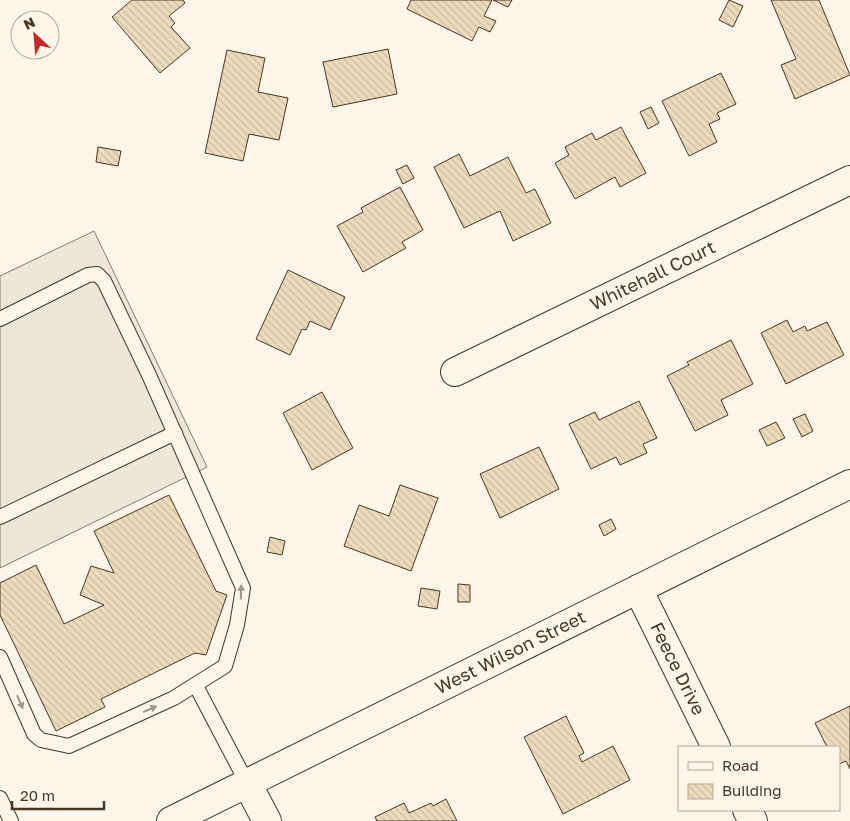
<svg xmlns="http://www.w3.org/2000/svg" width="850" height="821" viewBox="0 0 850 821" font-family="'Golos Text',sans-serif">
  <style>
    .parking { fill: #ede7d9; stroke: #887966 }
    .building { fill: url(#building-back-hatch); stroke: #4a3520 }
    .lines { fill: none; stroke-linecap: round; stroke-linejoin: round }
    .lane-casing { stroke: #4a3520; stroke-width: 16 }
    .street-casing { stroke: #4a3520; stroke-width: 30 }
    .secondary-casing { stroke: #4a3520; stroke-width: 30 }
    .lane { stroke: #fbf6e9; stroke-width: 14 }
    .street { stroke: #fbf6e9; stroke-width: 28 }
    .secondary { stroke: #fbf6e9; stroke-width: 28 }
    .oneway { fill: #a29684 }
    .labels { text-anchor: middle; stroke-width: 4; stroke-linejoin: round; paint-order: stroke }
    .street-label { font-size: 18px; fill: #4a3520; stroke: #fbf6e9 }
  </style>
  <defs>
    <pattern id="building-back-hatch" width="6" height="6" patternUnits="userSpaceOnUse" patternTransform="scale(1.25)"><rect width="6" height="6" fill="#ecdcbc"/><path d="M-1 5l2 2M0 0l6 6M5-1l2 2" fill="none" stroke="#ccbda1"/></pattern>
  </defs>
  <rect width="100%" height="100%" fill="#fbf6e9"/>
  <polygon class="parking" points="94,231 207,467 0,568 0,276"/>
  <g class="building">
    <polygon points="132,0 183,0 185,3 169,16 175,23 171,27 190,48 160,73 112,17"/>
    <polygon points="411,0 492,0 484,16 496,21 490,32 479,27 472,41 407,9"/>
    <polygon points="493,0 512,0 508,7"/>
    <polygon points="729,0 743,6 733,27 719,20"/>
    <polygon points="771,0 819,0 850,75 795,99 781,65 796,59"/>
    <polygon points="388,49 397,94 333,107 323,62"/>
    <polygon points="227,50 265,58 258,92 288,98 279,140 249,134 243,161 205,153"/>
    <polygon points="721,73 736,104 717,113 720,119 709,124 717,142 689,156 662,101"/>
    <polygon points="651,107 659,123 648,129 640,112"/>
    <polygon points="621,127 646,173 620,187 615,177 575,199 555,163 569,155 565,147 592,133 596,140"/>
    <polygon points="98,147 121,151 118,166 96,162"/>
    <polygon points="459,154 470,176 508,157 526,193 535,189 551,223 513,241 500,211 464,228 434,167"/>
    <polygon points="407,165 414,178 403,184 396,170"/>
    <polygon points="400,187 423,230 402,242 406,248 363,272 337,226 363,212 361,208"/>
    <polygon points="288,270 345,297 330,330 310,321 306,330 302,329 290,355 256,339"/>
    <polygon points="787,320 793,332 805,326 807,331 827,322 844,355 786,384 761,333"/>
    <polygon points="731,340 753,384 721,400 728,415 695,431 667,376 689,365 687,362"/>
    <polygon points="322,392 353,448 312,470 283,413"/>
    <polygon points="639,401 657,438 643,444 647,453 620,465 616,457 591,469 569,424 595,412 599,420"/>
    <polygon points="805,414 813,431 802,437 793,419"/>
    <polygon points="776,422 785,438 767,446 759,430"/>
    <polygon points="539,447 559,489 500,518 480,474"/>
    <polygon points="400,485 438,498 411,571 344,546 359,505 389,516"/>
    <polygon points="169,495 216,591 227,595 206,655 195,653 101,699 105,707 56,731 0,615 0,583 36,565 64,624 104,605 80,595 91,566 114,573 94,531"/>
    <polygon points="611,519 616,529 604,536 599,525"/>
    <polygon points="270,537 285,541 282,555 267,552"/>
    <polygon points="458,584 470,585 470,602 458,602"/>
    <polygon points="421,588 440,591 437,609 418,606"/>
    <polygon points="850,706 850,769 846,761 839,764 839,747 827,747 815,723"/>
    <polygon points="566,716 584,753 579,756 582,762 613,746 630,780 563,814 524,737"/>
    <polygon points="446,799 457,821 377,821 375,817 404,803 409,813 431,803 433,806"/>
  </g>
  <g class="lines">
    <defs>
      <g id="lane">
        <polyline points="0,319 88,275 97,274 104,281 149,375 243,588 237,625 225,666 174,698 69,746 41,740 34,734 0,657"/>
        <polyline points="0,517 175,433"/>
        <polyline points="196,686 247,783"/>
        <polyline points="0,798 11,821"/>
      </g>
      <g id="street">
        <path id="s1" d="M455,372l395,-192"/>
        <path id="s2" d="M638,589l78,158"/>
        <polyline points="247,783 267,821"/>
        <polyline points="747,810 753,821"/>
      </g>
      <g id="secondary">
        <path id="s3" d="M171,821l679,-337"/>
      </g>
    </defs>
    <use href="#lane" class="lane-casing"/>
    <use href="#street" class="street-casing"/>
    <use href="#secondary" class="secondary-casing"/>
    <use href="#lane" class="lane"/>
    <use href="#street" class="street"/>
    <use href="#secondary" class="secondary"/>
  </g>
  <defs><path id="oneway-solid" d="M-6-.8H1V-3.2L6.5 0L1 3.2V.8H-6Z" transform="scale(1.25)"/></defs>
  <g class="oneway">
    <use href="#oneway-solid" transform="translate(241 592) rotate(-89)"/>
    <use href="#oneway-solid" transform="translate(20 702) rotate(66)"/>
    <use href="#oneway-solid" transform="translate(150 709) rotate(-24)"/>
  </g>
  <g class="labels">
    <g class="street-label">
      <text dy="6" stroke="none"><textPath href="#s1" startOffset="220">Whitehall Court</textPath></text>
      <text dy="6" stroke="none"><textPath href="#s3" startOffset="379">West Wilson Street</textPath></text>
      <text dy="6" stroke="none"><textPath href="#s2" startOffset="89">Feece Drive</textPath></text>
    </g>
  </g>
  <rect x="678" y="746" width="162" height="65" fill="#fbf6e9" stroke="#b4a999"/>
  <rect x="688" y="762" width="25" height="8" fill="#fbf6e9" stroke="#b4a999"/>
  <text x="722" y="771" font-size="15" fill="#4a3520">Road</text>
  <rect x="688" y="784" width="25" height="15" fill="url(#building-back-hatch)" stroke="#b4a999"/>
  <text x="722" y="796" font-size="15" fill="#4a3520">Building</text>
  <g transform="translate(35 35) rotate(334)"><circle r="24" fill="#fbf6e9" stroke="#b4a999"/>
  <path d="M0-4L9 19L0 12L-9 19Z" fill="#c62828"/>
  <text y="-8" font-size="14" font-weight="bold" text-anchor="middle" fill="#4a3520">N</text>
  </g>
  <path d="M12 801v8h92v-8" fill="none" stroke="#4a3520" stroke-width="2.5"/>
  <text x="20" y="801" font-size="15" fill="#4a3520" stroke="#fbf6e9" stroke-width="4" paint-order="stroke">20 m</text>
</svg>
